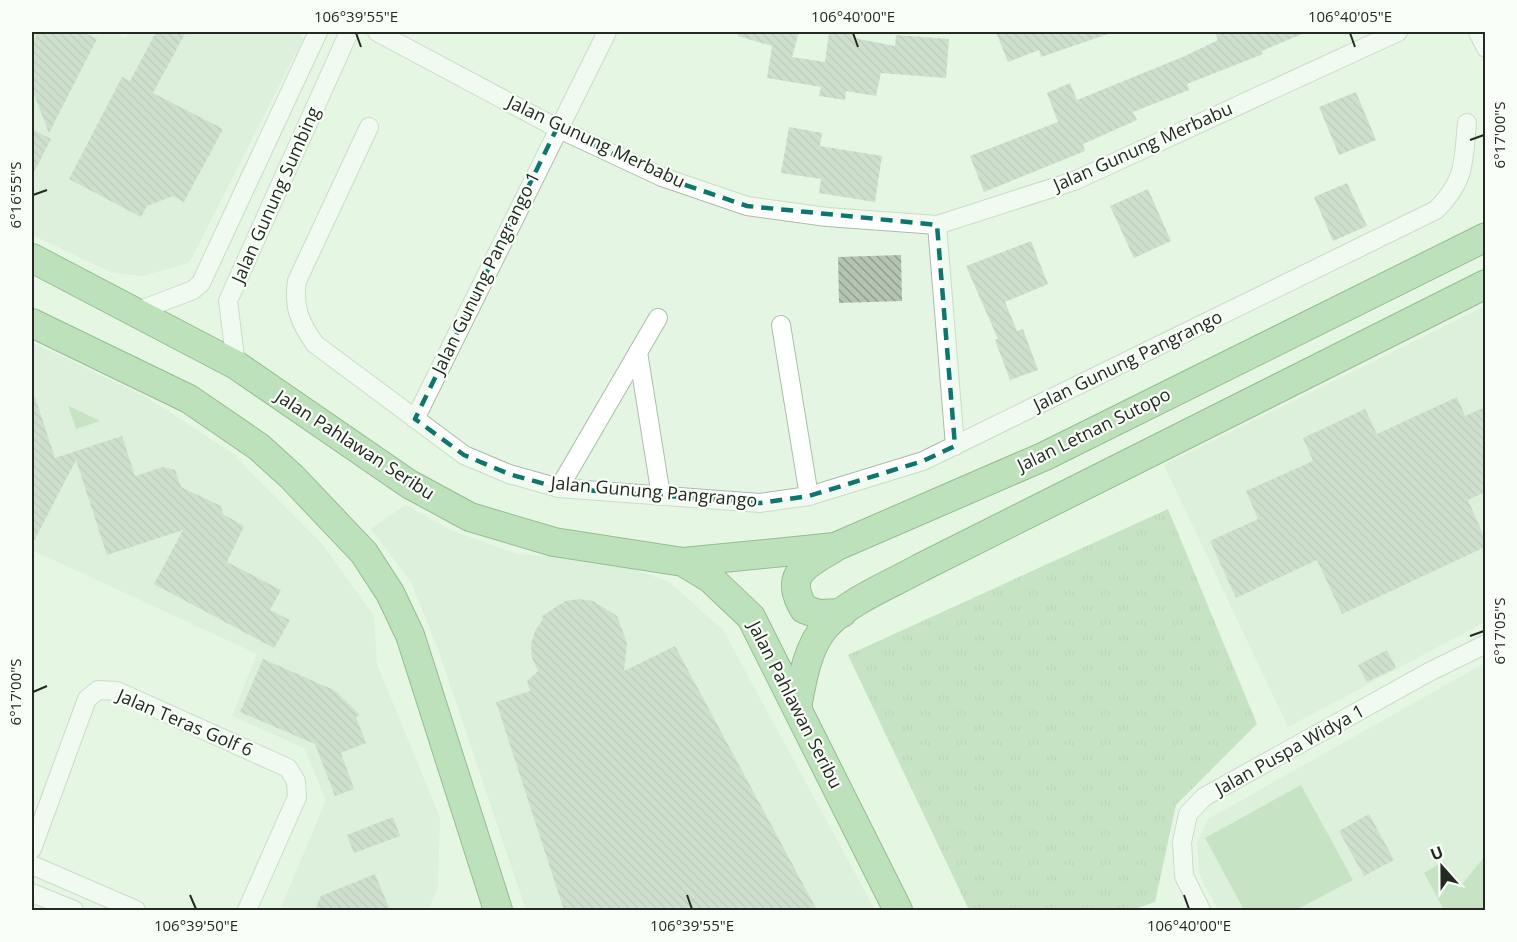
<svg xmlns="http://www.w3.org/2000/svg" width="1517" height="942" viewBox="0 0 1517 942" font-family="'Open Sans',sans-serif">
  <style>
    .built { fill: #d3e8d1 }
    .grass { fill: url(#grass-tufts) }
    .park { fill: #a1cf9b }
    .building { fill: url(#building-back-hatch) }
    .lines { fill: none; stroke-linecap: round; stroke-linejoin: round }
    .street-casing { stroke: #acbbaa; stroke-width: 20 }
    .primary-casing { stroke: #367731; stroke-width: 30 }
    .street { stroke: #fff; stroke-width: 18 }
    .primary { stroke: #8cc788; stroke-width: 28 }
    .marked { fill: none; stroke: #0f766e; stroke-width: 4.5; stroke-dasharray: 12 8; stroke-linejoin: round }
    .ticks { fill: none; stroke: #242a23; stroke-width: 2 }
    .labels { text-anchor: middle; stroke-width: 4.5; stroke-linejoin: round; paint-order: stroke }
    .street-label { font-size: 18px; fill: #242a23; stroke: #f9fff8 }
    .neatline { fill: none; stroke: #242a23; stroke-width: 2 }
    .ticks-label { font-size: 15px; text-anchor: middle; fill: #242a23 }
  </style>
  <defs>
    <pattern id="grass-tufts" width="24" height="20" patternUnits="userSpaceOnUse" patternTransform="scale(1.5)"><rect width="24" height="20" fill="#a1cf9b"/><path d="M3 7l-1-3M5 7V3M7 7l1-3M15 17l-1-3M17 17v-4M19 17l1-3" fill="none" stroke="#8ab285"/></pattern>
    <pattern id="building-back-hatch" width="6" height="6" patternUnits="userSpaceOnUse" patternTransform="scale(1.5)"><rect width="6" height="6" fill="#b4c3b2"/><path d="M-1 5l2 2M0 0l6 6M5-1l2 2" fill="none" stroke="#929f90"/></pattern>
  </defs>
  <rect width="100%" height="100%" fill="#e5f5e3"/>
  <g class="built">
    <polygon points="32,32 112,32 126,38 130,32 299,32 303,39 189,263 142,276 111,272 32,235"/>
    <polygon points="1485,306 1485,622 1288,727 1164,465"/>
    <polygon points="32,342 146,397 231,452 323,545 374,616 377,664 440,818 438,886 429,910 280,910 326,800 304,748 232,716 257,654 32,550"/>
    <polygon points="405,505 451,530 517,554 599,559 668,581 723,630 875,910 526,910 439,652 411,582 371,529"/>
    <polygon points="1485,663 1485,910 1218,910 1199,874 1197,842 1208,819"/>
  </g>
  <polygon class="grass" points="1168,509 1257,724 1176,805 1155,902 1132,910 969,910 848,655"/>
  <g class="park">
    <polygon points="68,405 67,405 100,421 76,429"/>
    <polygon points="1301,785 1353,880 1296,910 1244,910 1205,838"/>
    <polygon points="1485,856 1485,910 1444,910 1424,873 1444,861 1459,888"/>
  </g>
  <g class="building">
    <polygon points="38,32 83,32 97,39 49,133 32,89 32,44"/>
    <polygon points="156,32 186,32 153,93 223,129 184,202 173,196 147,206 141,217 69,179 122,77 130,81"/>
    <polygon points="738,32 799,32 792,57 825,62 829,32 855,34 854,38 895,46 896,35 949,39 946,78 881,73 876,96 846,91 845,100 819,96 821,87 767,78 772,46 738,36"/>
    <polygon points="996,32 1108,32 1108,34 1041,57 1039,50 1008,62"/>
    <polygon points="1215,32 1307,32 1262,51 1263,54 1187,84 1189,90 1133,112 1137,120 1083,144 1085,151 984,192 970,156 1058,122 1047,93 1070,83 1077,100 1185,56 1218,40"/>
    <polygon points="1356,92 1376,140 1339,155 1319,107"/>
    <polygon points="789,127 822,133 820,146 882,156 875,202 819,193 821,179 781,173"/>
    <polygon points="32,129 51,139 32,176"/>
    <polygon points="1347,183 1367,226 1333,241 1314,197"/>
    <polygon points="1148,189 1171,241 1134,258 1110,206"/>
    <polygon points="1031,241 1048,284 1005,302 1017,331 1023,329 1038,370 1010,380 995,340 998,339 966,266"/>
    <polygon points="901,255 902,301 839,303 838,257"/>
    <polygon points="32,397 35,397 55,458 122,436 135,476 163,467 175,470 181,487 221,506 223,514 244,526 227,562 281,590 270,610 290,620 274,648 154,584 183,530 107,555 76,460 32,545"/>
    <polygon points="1457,397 1465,416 1485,407 1485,492 1468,500 1485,539 1485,547 1342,614 1317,560 1236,598 1210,541 1258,519 1246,491 1313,461 1303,438 1365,409 1377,434"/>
    <polygon points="579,599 593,601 617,616 627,643 624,671 675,646 817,910 564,910 496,702 530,691 527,681 538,671 532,658 531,644 535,631 543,619 541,617 565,601"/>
    <polygon points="1387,650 1396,668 1367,682 1358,665"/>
    <polygon points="263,659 334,690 360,715 356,717 366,743 341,753 354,789 335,796 315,744 240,712"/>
    <polygon points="1369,814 1394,860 1364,876 1339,831"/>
    <polygon points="393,817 400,836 354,853 347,835"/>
    <polygon points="375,874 390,910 315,910 321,896"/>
  </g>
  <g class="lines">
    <defs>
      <g id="street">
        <polyline points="377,32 557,128 662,177 747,206 827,217 937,225 1074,181 1398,32"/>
        <polyline points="1478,32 1486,48"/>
        <path d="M369,127l-72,154c-4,26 3,42 18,63l149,111 45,19 50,14 201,15 49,-7 114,-35 513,-251c30,-30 27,-47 31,-87"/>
        <polyline points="937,225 955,446"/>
        <polyline points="138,311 193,290 201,283 318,32"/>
        <polyline points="781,325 809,496"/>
        <polyline points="638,352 661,496"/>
        <polyline points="236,365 228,301 349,32"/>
        <polyline points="415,419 607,32"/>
        <polyline points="559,488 658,318"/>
        <polyline points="32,849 87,699 98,690 117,691 288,768 296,781 297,797 247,910"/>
        <polyline points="32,865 136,910"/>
        <polyline points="32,893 74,910"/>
        <polyline points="1201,910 1184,876 1182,842 1188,814 1204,797 1429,672 1486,644"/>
      </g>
      <g id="primary">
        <polyline points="32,258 236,365 409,484 470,517 554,542 683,562 711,579 751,617 898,910"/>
        <polyline points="32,323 189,399 259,447 292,477 364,553 390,593 410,635 498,910"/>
        <path d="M834,548c-28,17 -51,26 -30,61l14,5 24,-1"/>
        <polyline points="683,562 835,547 1045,456 1486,237"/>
        <path d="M797,708c5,-27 10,-61 29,-82 24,-26 64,-41 94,-58l566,-284"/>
      </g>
    </defs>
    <use href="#street" class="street-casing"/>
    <use href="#primary" class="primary-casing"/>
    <use href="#street" class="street"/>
    <use href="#primary" class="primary"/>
  </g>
  <path d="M0 0H1517V942H0ZM557,128l105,49 85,29 190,19 18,221 -32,15 -114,35 -49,7 -201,-15 -50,-14 -45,-19 -49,-36z" fill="#e5f5e3" fill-opacity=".55" fill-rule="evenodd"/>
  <path class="marked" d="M557,128l105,49 85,29 190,19 18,221 -32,15 -114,35 -49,7 -201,-15 -50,-14 -45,-19 -49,-36z"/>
  <path class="ticks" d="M356,33l5,14M853,33l5,14M1350,33l5,14M1470,140l14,-5M33,195l14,-5M1470,636l14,-5M33,692l14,-6M190,895l6,14M687,895l5,14M1184,895l5,14"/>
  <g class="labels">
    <g class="street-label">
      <text transform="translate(596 142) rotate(25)" y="6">Jalan Gunung Merbabu</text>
      <text transform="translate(1143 147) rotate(-24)" y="6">Jalan Gunung Merbabu</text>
      <text transform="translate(276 195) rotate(-66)" y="6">Jalan Gunung Sumbing</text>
      <text transform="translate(486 273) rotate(-64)" y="6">Jalan Gunung Pangrango 1</text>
      <text transform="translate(1128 361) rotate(-26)" y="6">Jalan Gunung Pangrango</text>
      <text transform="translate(1094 430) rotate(-26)" y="6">Jalan Letnan Sutopo</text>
      <text transform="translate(355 445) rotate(33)" y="6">Jalan Pahlawan Seribu</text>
      <text transform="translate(654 492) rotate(5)" y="6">Jalan Gunung Pangrango</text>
      <text transform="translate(795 705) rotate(63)" y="6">Jalan Pahlawan Seribu</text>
      <text transform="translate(185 723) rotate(23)" y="6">Jalan Teras Golf 6</text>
      <text transform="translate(1290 750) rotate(-29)" y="6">Jalan Puspa Widya 1</text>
    </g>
  </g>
  <rect width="1517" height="942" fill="none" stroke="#f9fff8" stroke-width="66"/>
  <g transform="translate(1442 867) rotate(339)" stroke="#f9fff8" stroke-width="4.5" paint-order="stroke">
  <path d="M0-4.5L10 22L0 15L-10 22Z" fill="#242a23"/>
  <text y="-9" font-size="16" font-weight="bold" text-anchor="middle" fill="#242a23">U</text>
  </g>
  <rect x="33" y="33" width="1451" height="876" class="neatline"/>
  <g class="ticks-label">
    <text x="356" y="22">106°39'55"E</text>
    <text x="853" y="22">106°40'00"E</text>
    <text x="1350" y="22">106°40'05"E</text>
    <text transform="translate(1500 135) rotate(-90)" y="5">6°17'00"S</text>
    <text transform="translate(16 195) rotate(-90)" y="5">6°16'55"S</text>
    <text transform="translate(1500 631) rotate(-90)" y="5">6°17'05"S</text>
    <text transform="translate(16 692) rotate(-90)" y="5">6°17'00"S</text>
    <text x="196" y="931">106°39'50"E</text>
    <text x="692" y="931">106°39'55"E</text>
    <text x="1189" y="931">106°40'00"E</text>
  </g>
</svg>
